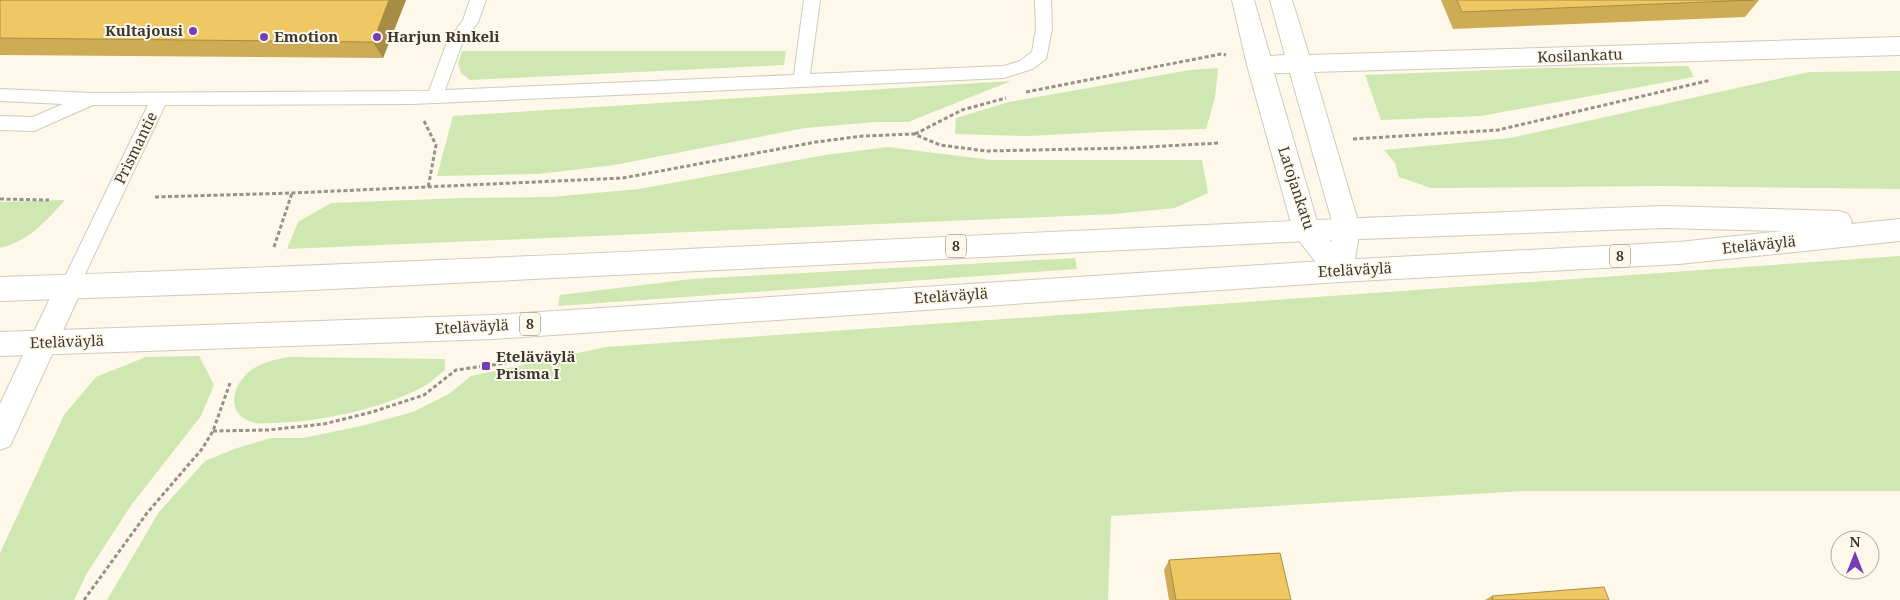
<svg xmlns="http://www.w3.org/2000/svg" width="1900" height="600" viewBox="0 0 1900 600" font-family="'Noto Serif',serif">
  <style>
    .green { fill: #cfe7b0 }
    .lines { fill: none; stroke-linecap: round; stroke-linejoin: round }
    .service-casing { stroke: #d1cab9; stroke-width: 2 }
    .minor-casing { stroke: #d1cab9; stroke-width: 2 }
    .secondary-casing { stroke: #d1cab9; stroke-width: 2 }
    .trunk-casing { stroke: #d1cab9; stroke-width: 2 }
    .path { stroke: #969288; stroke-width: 3; stroke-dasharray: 4 2.5; stroke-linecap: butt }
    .service { fill: #fff; fill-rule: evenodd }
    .minor { fill: #fff; fill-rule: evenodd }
    .secondary { fill: #fff; fill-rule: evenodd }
    .trunk { fill: #fff; fill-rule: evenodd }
    .wall { fill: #ceac56 }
    .shaded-wall { fill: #a78c46 }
    .building { fill: #efc864; stroke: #a78c46 }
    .poi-dot { fill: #763eb4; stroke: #fef8ea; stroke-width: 2 }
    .labels { text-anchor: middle; stroke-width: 4; stroke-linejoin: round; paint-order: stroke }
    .shield { fill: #fef8ea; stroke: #757268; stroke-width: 1 }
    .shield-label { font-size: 14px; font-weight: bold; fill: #3a3831 }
    .poi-label { font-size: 15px; font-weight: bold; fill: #3a3831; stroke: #fef8ea; text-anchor: start }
    .street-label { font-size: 15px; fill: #3a3831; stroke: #fef8ea }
  </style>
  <rect width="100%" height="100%" fill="#fef8ea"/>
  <g class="green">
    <polygon points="462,51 786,51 784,65 470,80 461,73 458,64"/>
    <polygon points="1688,66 1694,77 1481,116 1381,120 1365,75 1545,68"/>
    <polygon points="1218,68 1215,98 1206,129 1120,131 1028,136 955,134 956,118 1009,102 1190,70"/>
    <polygon points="1900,71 1900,189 1663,186 1431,188 1399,177 1395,163 1384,150 1510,138 1809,72"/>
    <polygon points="1011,81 908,122 876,122 805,128 614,165 538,174 437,176 453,116"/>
    <polygon points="888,147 991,160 1202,160 1208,193 1175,208 1114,214 287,249 298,222 331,203 464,198 551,197 639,189 825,155"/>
    <path d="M65,200c-19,21 -36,41 -65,48v-46z"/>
    <polygon points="1900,256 1900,491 1522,491 1111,516 1108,600 107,600 159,512 205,461 234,449 271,438 303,438 361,426 413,412 449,394 471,376 606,347"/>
    <polygon points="1075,258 1077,269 558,306 560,295 692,279"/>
    <polygon points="199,356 214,385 201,416 132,504 87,573 74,600 0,600 0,553 64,415 96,377 146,357"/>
    <path d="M289,357l156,2v11c-8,6 -16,14 -24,18 -40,21 -106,35 -151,35 -5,0 -11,1 -15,0 -34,-8 -21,-44 1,-56 11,-6 22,-8 33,-10z"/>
  </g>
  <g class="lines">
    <defs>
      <polygon id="service" points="470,0 486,0 478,22 462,44 445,90 794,75 804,0 820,0 810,74 1004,66 1020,61 1032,52 1036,29 1035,0 1051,0 1052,29 1046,59 1032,69 1004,78 412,104 165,105 76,293 69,295 62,293 60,287 148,105 93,105 34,131 0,130 0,116 33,117 63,104 0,101 0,89 92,93 429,91 447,42 463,20"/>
      <path id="minor" d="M1232,0h22l16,56 15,-1 -15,-55h22l17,55 591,-18v18l-586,17 46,156 -7,43 -4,8 -10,3 -10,-3 -32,-41 -4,-8 -46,-165zM1274,73h16l44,155 -3,14 -13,-17z"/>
      <polygon id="secondary" points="69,275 79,279 83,287 10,446 0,450 0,404 59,279"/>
      <path id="trunk" d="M1664,206l175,5 9,3 4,8 -1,2 49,-5v22l-221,23 -340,18 -846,57 -493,17v-24l493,-17 846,-55 340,-18 104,-11 -119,-3 -358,13 -1015,50 -291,10v-24c555,-18 1109,-51 1664,-71z"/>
    </defs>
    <use href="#service" class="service-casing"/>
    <use href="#minor" class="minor-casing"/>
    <use href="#secondary" class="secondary-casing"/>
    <use href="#trunk" class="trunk-casing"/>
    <g class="path">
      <polyline points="1026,92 1221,54 1226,55"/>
      <polyline points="424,121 436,145 428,188"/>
      <polyline points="915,134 962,110 1006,98"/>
      <polyline points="1353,139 1498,130 1711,80"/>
      <polyline points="155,197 292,193 623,178 816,142 863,136 914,134 940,145 986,151 1129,148 1219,143"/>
      <polyline points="0,199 49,200"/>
      <polyline points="274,247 292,193"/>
      <polyline points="213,431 268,430 324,424 372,412 424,395 456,370 506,363"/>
      <polyline points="84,600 147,513 202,449 213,431 230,383"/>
    </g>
    <use href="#service" class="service"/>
    <use href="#minor" class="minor"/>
    <use href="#secondary" class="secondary"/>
    <use href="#trunk" class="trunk"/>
  </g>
  <g class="wall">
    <polygon points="0,0 406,0 383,58 0,55"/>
    <polygon points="1441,0 1759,0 1745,17 1453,29"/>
    <polygon points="1169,560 1291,600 1169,600 1164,570"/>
    <polygon points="1492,596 1609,600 1485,600"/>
  </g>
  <polygon class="shaded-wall" points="389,0 406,0 383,58 373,42"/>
  <g class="building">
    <polygon points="0,0 389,0 373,42 0,38"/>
    <polygon points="1457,0 1754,0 1462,12"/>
    <polygon points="1280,553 1291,600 1176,600 1169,560"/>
    <polygon points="1604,587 1609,600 1493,600 1492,596"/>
  </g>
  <g class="poi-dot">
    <circle cx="193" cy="31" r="5"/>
    <circle cx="264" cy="37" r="5"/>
    <circle cx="377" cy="37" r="5"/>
    <rect x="481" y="361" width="10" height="10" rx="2.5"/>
  </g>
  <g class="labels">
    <g class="shield">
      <rect x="946" y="234.5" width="20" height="23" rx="4"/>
      <rect x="1610" y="244.5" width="20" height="23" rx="4"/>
      <rect x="520" y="312.5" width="20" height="23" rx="4"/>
    </g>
    <g class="shield-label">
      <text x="956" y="251">8</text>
      <text x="1620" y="261">8</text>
      <text x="530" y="329">8</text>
    </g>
    <g class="poi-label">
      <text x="183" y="36" text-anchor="end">Kultajousi</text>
      <text x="274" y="42">Emotion</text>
      <text x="387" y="42">Harjun Rinkeli</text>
      <text x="496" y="362">Eteläväylä<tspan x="496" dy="17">Prisma I</tspan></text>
    </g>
    <g class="street-label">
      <text transform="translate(1580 56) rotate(-2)" y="5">Kosilankatu</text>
      <text transform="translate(136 148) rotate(-64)" y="5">Prismantie</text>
      <text transform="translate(1296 188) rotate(72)" y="5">Latojankatu</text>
      <text transform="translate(1759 245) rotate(-6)" y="5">Eteläväylä</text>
      <text transform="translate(1355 270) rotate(-3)" y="5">Eteläväylä</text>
      <text transform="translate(951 296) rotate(-4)" y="5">Eteläväylä</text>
      <text transform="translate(472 327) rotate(-3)" y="5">Eteläväylä</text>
      <text transform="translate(67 342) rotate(-2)" y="5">Eteläväylä</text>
    </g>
  </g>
  <g transform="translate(1855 555)"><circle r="24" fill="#fef8ea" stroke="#b0aba0"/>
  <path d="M0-4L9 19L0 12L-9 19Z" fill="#763eb4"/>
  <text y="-8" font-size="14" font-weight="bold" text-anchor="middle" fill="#3a3831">N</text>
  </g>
</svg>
